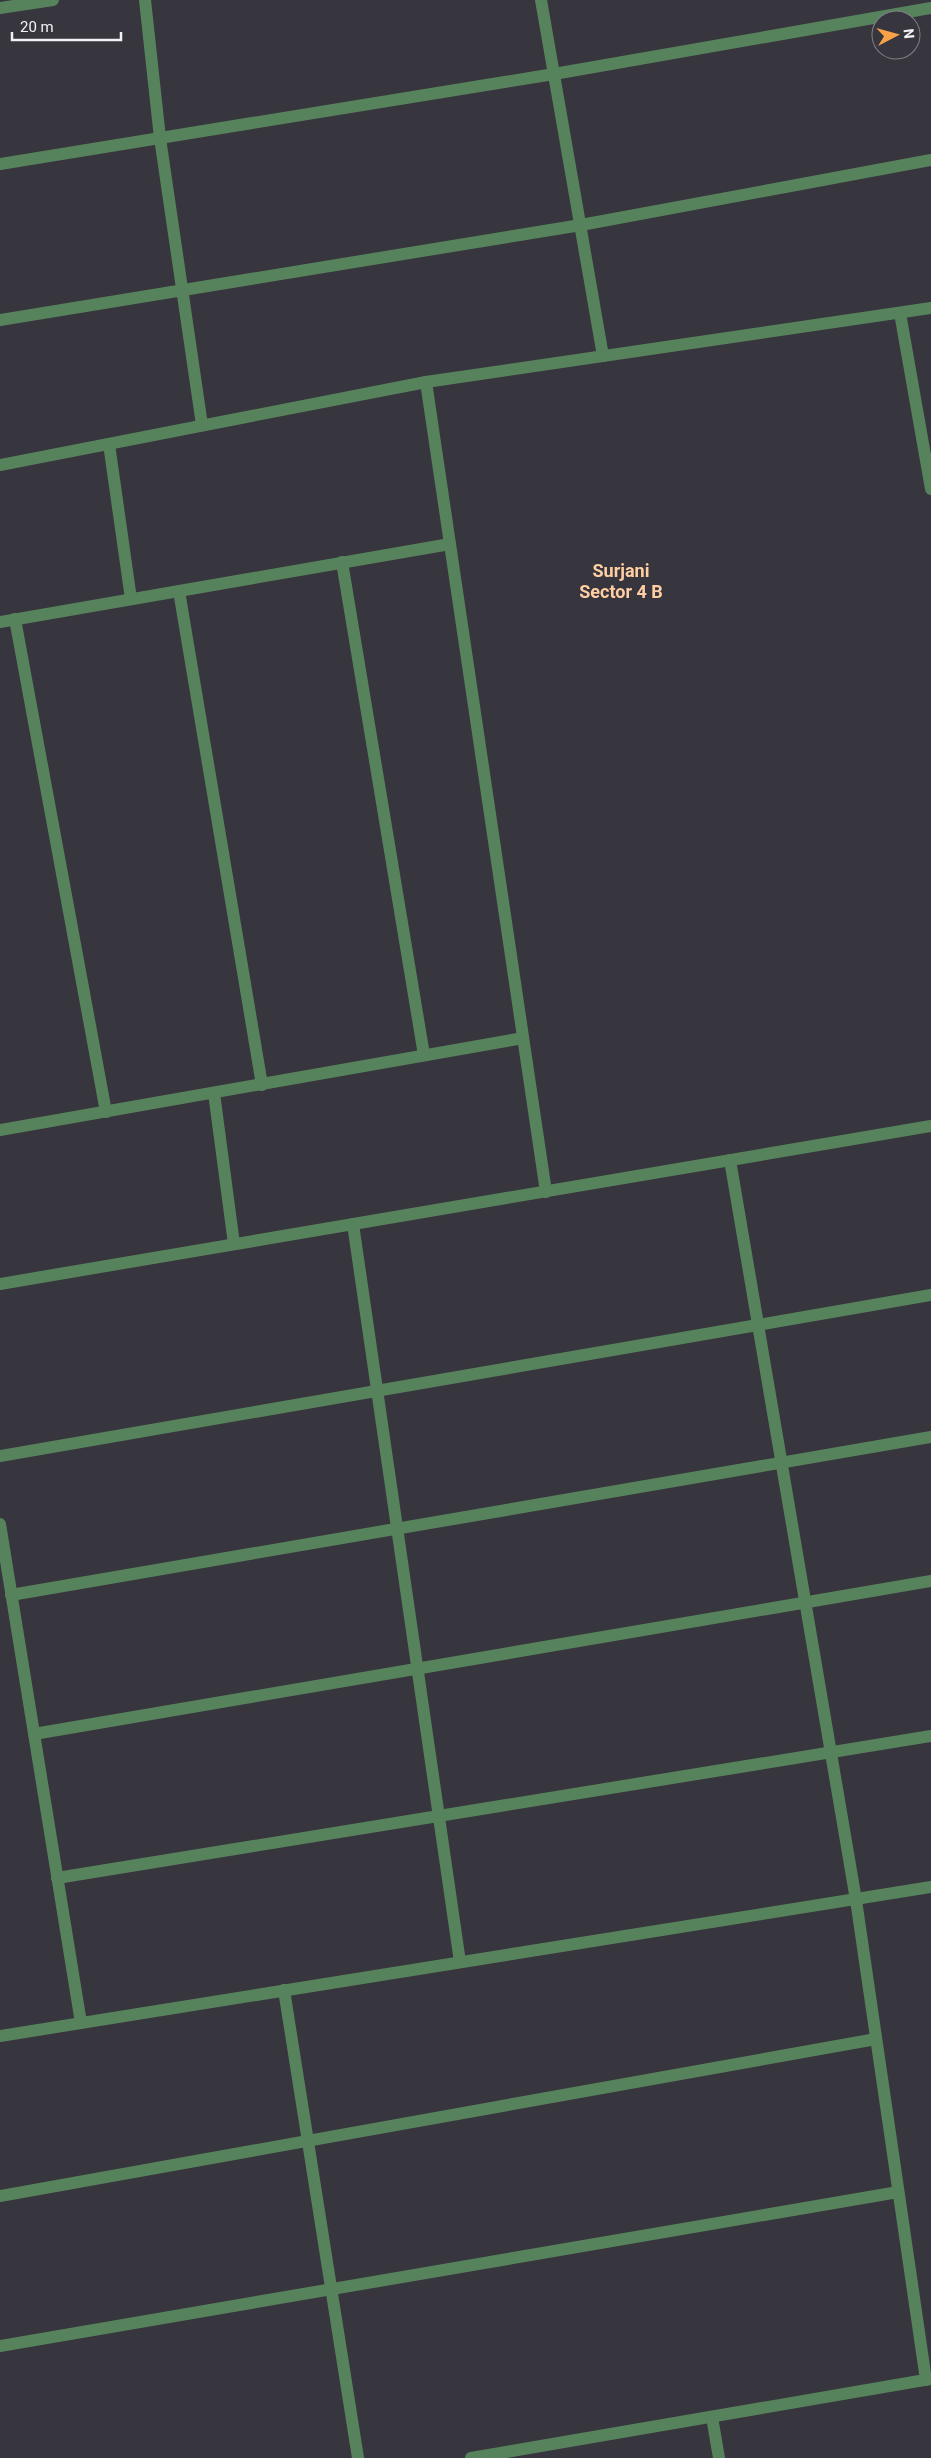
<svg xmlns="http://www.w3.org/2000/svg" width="931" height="2458" viewBox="0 0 931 2458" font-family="Roboto,sans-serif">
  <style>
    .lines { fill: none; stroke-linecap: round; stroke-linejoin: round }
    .minor { stroke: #57835c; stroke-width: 12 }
    .labels { text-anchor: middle; stroke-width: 4; stroke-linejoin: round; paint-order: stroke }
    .neighbourhood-label { font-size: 18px; font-weight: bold; fill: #ffcea2; stroke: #37353d }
  </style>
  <rect width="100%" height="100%" fill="#37353d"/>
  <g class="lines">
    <g class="minor">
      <polyline points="145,0 160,138 202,425"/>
      <polyline points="541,0 603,356"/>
      <polyline points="0,8 53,0"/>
      <polyline points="0,164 554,74 931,8"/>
      <polyline points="900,313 931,489"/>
      <polyline points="0,320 581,225 931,160"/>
      <polyline points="426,382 546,1192"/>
      <polyline points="109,444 131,599"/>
      <polyline points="0,465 426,382 931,308"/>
      <polyline points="342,562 424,1055"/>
      <polyline points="179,591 262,1085"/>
      <polyline points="15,619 106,1112"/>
      <polyline points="0,622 450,544"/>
      <polyline points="214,1093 234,1244"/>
      <polyline points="0,1130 523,1038"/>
      <polyline points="730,1160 856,1900 926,2380"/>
      <polyline points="353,1224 460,1962"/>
      <polyline points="0,1284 931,1126"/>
      <polyline points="0,1456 931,1295"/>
      <polyline points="0,1524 81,2023"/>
      <polyline points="11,1595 931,1437"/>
      <polyline points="34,1734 931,1581"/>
      <polyline points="57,1878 931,1736"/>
      <polyline points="284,1990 358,2458"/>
      <polyline points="0,2036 931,1887"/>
      <polyline points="0,2196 876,2039"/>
      <polyline points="0,2346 898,2192"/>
      <polyline points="712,2417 719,2458"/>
      <polyline points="471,2458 931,2379"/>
    </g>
  </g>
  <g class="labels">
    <g class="neighbourhood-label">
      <text x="621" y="577">Surjani<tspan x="621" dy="21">Sector 4 B</tspan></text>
    </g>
  </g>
  <g transform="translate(896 35) rotate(84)"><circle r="24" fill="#37353d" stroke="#828087"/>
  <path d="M0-4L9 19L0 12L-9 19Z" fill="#f7a248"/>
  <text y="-8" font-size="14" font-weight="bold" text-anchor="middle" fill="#f2f1f6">N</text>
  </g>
  <path d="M12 32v8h109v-8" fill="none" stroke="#f2f1f6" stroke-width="2.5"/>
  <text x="20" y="32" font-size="15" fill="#f2f1f6" stroke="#37353d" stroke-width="4" paint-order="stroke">20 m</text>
</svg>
